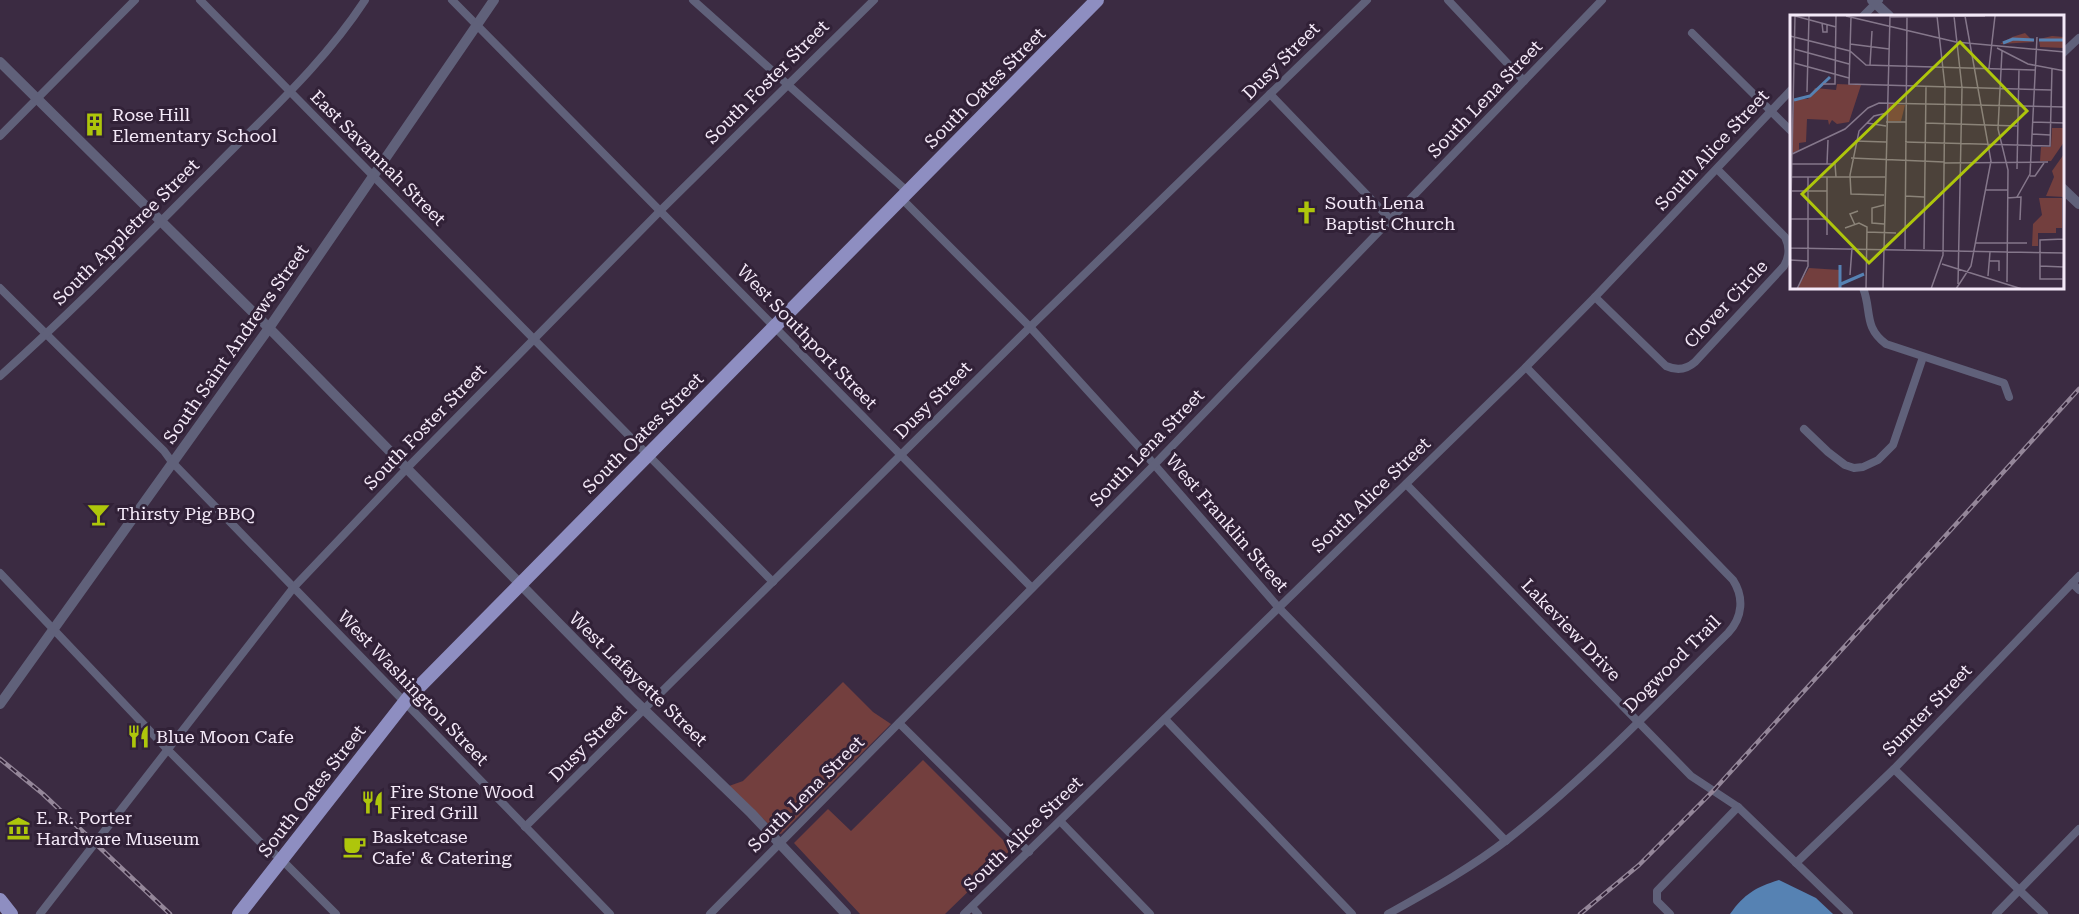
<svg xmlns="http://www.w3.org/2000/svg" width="2079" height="914" viewBox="0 0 2079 914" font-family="'Roboto Serif',serif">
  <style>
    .green { fill: #733f3e }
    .water { fill: #5682b3 }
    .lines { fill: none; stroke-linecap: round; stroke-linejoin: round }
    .minor { stroke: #60617a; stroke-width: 8 }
    .tertiary { stroke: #60617a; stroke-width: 10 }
    .primary { stroke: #8e8ec1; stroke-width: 14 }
    .rail-casing { stroke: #948699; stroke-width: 4.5 }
    .rail { stroke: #312137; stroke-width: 2; stroke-dasharray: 7; stroke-linecap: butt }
    .labels { text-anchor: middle; stroke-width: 6; stroke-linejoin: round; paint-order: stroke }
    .street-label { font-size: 18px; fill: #f4e9f8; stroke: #312137 }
    .poi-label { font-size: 18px; fill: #f4e9f8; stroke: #312137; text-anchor: start }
    .inset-river { fill: none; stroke: #5682b3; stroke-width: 3 }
    .inset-road { fill: none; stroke: #85778b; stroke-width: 1.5 }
    .view { fill: #aec60b; fill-opacity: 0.15; stroke: #aec60b; stroke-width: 3 }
    .inset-edge { fill: none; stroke: #f4e9f8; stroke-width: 3 }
  </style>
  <rect width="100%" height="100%" fill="#3b2b42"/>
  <g class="green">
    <polygon points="843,682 873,712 891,724 781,834 778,833 729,786 743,781"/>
    <polygon points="923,760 1012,849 945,914 860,914 794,843 828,809 851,831"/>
  </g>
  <path class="water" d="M1779,880l37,18 17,16h-103c14,-20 26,-27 49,-34z"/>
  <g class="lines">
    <g class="minor">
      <polyline points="200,0 773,582"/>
      <polyline points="452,0 1032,588"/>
      <polyline points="693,0 908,192"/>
      <polyline points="1448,0 1524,81"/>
      <polyline points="1863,16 1879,0"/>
      <polyline points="1692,33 1791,131"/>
      <polyline points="2062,54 2079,38"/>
      <polyline points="1270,94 1391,220"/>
      <polyline points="0,136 135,0"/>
      <polyline points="901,198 1030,327 1139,447 1279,608 1506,841"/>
      <polyline points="0,288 164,451 172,462 610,914"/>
      <path d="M1863,288c9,22 0,39 23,56l118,39 5,14"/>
      <path d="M1595,297l71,69c11,5 20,4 29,-4l89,-96c6,-10 6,-19 1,-29l-68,-68"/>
      <path d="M0,376c75,-67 145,-139 216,-210 52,-53 108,-103 149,-166"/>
      <polyline points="1804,429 1828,452 1845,465 1854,468 1863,467 1878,460 1893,445 1923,357"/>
      <polyline points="1406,484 1691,776 1738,807 1849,914"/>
      <polyline points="0,573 167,749 264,846 281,859 336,914"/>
      <polyline points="2072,583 2079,590"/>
      <polyline points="1165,719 1352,914"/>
      <polyline points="899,723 1029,852"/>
      <polyline points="1894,769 2044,914"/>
      <polyline points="1060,821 1150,914"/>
      <polyline points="525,827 1030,327 1367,0"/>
      <polyline points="1796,863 1894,769 2079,576"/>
      <polyline points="972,907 978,914"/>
      <polyline points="40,914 294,587 412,463 661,210 874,0"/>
      <polyline points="710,914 1154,465 1602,0"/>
      <polyline points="964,914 1526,367 1595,297 1791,90"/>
      <path d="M1388,914c41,-23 83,-46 120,-75 79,-62 149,-136 220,-206 15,-16 16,-36 5,-53l-207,-213"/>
      <polyline points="1670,914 1657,901 1657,891 1738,807"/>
      <polyline points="1996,914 2079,829"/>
    </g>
    <g class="tertiary">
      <polyline points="1872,0 1889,16"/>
      <polyline points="0,62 269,328 631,697 751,813 846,914"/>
      <polyline points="2062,188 2079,204"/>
      <polyline points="0,704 269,328 494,0"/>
    </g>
    <g class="primary">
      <polyline points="0,900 11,914"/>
      <polyline points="239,914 408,698 1097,0"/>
    </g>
    <defs>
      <g id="rail">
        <polyline points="0,759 43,794 170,914"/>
        <polyline points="1580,914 1639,865 1714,790 2079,389"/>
      </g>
    </defs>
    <use href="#rail" class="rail-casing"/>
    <use href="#rail" class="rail"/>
  </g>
  <defs>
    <symbol id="building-bare" viewBox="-9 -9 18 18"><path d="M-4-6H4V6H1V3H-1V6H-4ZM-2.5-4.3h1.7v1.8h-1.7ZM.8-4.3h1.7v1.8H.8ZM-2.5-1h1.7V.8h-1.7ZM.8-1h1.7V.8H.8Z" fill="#aec60b" stroke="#312137" stroke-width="2.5" paint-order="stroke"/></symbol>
    <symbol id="church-bare" viewBox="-9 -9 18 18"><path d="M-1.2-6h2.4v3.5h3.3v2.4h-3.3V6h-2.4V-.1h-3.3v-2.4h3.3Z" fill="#aec60b" stroke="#312137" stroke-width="2.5" paint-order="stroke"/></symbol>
    <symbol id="bar-bare" viewBox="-9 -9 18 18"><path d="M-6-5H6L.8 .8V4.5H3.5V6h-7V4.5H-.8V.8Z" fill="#aec60b" stroke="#312137" stroke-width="2.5" paint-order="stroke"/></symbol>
    <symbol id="restaurant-bare" viewBox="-9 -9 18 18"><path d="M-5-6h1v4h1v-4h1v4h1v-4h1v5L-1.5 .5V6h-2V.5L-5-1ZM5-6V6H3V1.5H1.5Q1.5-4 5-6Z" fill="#aec60b" stroke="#312137" stroke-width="2.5" paint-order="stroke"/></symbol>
    <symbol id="museum-bare" viewBox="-9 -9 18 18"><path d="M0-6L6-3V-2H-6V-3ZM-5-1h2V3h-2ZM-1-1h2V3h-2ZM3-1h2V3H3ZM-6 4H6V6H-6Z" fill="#aec60b" stroke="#312137" stroke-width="2.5" paint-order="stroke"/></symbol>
    <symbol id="cafe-bare" viewBox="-9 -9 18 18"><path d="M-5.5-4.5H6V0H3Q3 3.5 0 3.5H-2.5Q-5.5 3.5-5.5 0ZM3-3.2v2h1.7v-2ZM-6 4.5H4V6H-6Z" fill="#aec60b" stroke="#312137" stroke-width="2.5" paint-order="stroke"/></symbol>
  </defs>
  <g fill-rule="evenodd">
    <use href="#building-bare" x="78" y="108" width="33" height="33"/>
    <use href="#church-bare" x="1290" y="196" width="33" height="33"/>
    <use href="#bar-bare" x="82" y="498" width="33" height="33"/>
    <use href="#restaurant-bare" x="122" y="720" width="33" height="33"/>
    <use href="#restaurant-bare" x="356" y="786" width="33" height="33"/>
    <use href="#museum-bare" x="2" y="812" width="33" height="33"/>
    <use href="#cafe-bare" x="338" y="830" width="33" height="33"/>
  </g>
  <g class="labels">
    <g class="street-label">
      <text transform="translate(1281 61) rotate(-45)" y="6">Dusy Street</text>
      <text transform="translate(767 82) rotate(-45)" y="6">South Foster Street</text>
      <text transform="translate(985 88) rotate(-45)" y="6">South Oates Street</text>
      <text transform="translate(1485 99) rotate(-46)" y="6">South Lena Street</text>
      <text transform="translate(1712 150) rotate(-47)" y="6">South Alice Street</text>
      <text transform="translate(378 158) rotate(45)" y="6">East Savannah Street</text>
      <text transform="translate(126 232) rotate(-45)" y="6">South Appletree Street</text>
      <text transform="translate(1726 304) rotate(-47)" y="6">Clover Circle</text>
      <text transform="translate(807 337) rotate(46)" y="6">West Southport Street</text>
      <text transform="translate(236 344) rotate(-55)" y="6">South Saint Andrews Street</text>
      <text transform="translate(933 400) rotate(-45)" y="6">Dusy Street</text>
      <text transform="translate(425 427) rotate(-46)" y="6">South Foster Street</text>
      <text transform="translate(643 433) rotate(-45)" y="6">South Oates Street</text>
      <text transform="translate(1147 448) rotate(-46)" y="6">South Lena Street</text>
      <text transform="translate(1371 495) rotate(-44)" y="6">South Alice Street</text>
      <text transform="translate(1227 523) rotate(49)" y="6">West Franklin Street</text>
      <text transform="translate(1571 630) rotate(46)" y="6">Lakeview Drive</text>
      <text transform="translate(1672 664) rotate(-45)" y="6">Dogwood Trail</text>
      <text transform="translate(638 679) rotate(44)" y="6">West Lafayette Street</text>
      <text transform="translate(413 688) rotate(46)" y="6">West Washington Street</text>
      <text transform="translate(1927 710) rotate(-46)" y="6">Sumter Street</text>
      <text transform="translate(588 743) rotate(-45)" y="6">Dusy Street</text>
      <text transform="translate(312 791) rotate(-52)" y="6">South Oates Street</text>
      <text transform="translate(806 794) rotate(-45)" y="6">South Lena Street</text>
      <text transform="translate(1023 834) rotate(-44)" y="6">South Alice Street</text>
    </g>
    <g class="poi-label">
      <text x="112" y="121">Rose Hill<tspan x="112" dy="21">Elementary School</tspan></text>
      <text x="1325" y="209">South Lena<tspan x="1325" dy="21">Baptist Church</tspan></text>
      <text x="117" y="520">Thirsty Pig BBQ</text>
      <text x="156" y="743">Blue Moon Cafe</text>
      <text x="390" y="798">Fire Stone Wood<tspan x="390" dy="21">Fired Grill</tspan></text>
      <text x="36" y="824">E. R. Porter<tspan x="36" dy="21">Hardware Museum</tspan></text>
      <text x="372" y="843">Basketcase<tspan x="372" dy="21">Cafe' &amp; Catering</tspan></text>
    </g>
  </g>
  <g transform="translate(1790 15)">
    <rect width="274" height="274" fill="#3b2b42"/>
    <path d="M235,18l9,9 -34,2 12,-7zM262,21l12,1v11l-24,-1 -1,-8zM47,69l24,1 -12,37 -12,2 -5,-4 -3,5 -1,-5 -21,-1 -1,23 -7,1v7l-7,3 2,-54h14l7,-11 21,2zM98,89l17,1 -4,16h-13zM262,113h12v14l-13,19h-11l1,-14h10zM274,139v43l-18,-1 8,-19 -2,-6zM249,183h23v30h-6v5h-18v13h-6l1,-22 9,-9zM19,253l31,2 1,19h-44z" fill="#733f3e"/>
    <path class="inset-river" d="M249,25h26M213,28l10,-4 21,1M4,85l16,-4 20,-19M50,250v24M51,269l23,-10"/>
    <path class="inset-road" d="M56,1l110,26 109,10M164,1l8,72 -4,196M61,2l-2,67 202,6M100,2l95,-1M32,8l1,9h4v-8M0,21l60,15 16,14 169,5M60,29l39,5M207,33l31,16 37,7M4,34l55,15M212,36l-4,78 10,41 -1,112M4,48l55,15M80,50l2,-34M199,53l6,-52M33,69h12l1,-68M17,77l2,-76M96,107h20M243,107l32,1M77,108l19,3M135,108l92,3M242,119l18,1M65,126l31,1M115,127l145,4 2,-77M0,140l55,-26 23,-21 11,-5 186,4M61,143l93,4M154,148l104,-1M1,149h44l1,13M37,149l1,-24M227,154l2,-100M240,161h5l9,-13M1,162h94M196,175h22M0,176h37M94,180l-33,-1 -1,-19 9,-44 15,-15 13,-3M115,181l19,1M227,182l13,-23 7,-137M217,183l14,-1 -1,23M94,190l-12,3v15l12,1M0,204h37M65,210l-5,-11 8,-3M55,213l14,-5 8,4 -1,62M77,217l29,1M37,220v-58M186,228h51M0,233l275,5M0,233l5,-232 41,11M115,234l2,-233M134,234l2,-162M0,245l18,1M200,246h9v10M152,249l80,25M250,251l24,1M60,260l2,-27M198,261l2,-24M273,264h-23v-39l24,-1M7,274l11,-23v-89M93,274l7,-273M141,274l12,-34 2,-168 -8,-71M166,274l15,-23 20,-105 -26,-145M273,274l2,-91"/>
    <path class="view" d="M170,27l67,69 -158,152 -67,-69z"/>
    <rect width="274" height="274" class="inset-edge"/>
  </g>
</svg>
